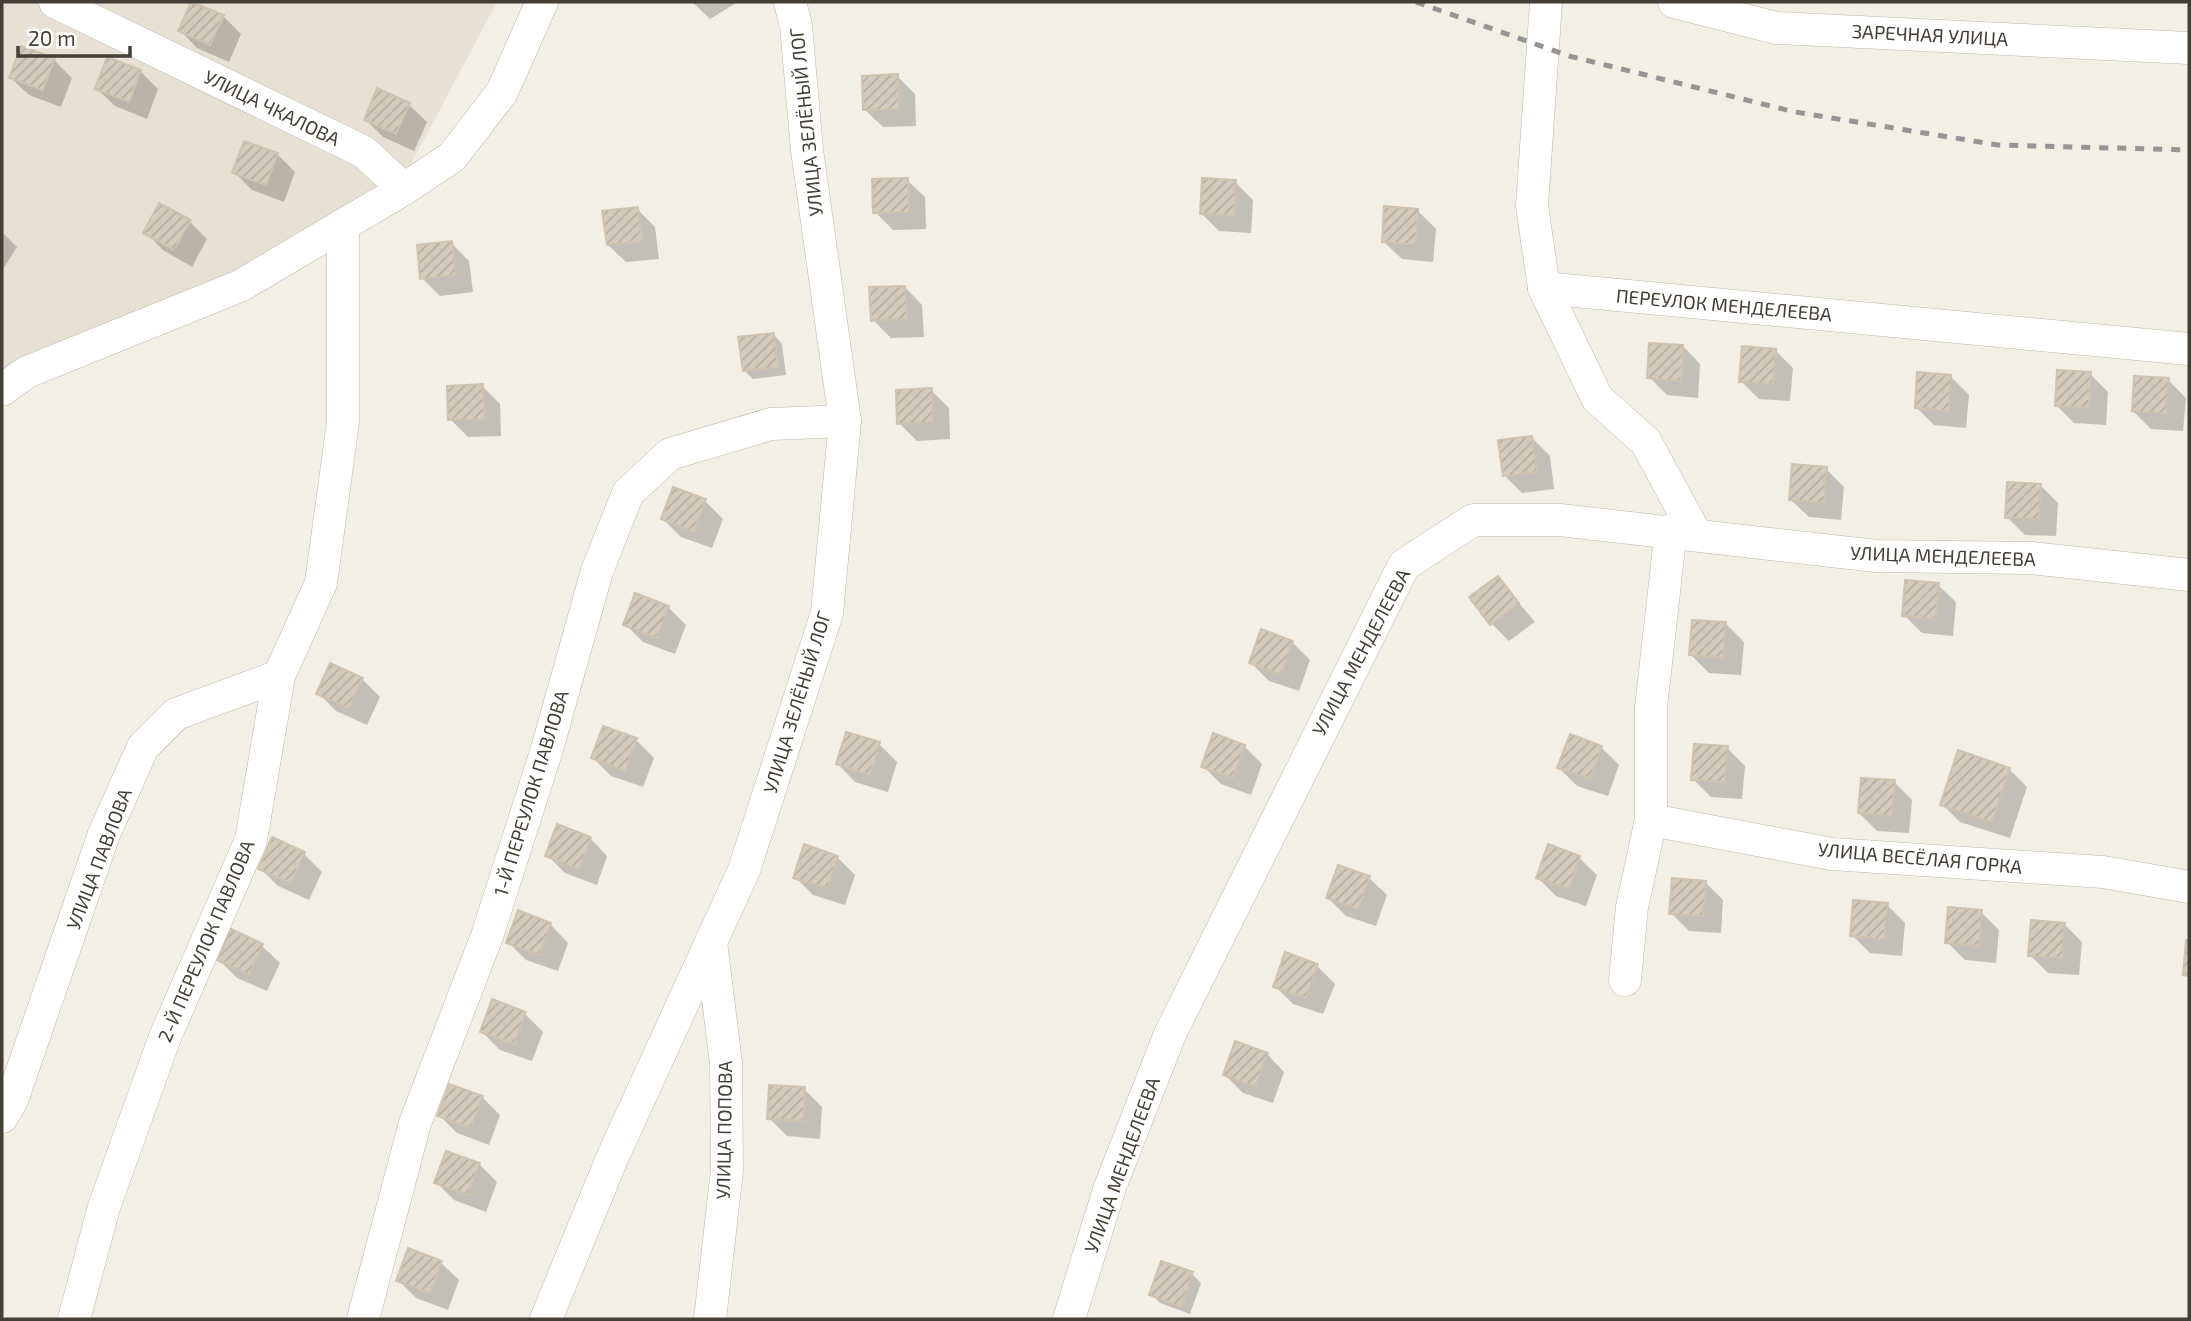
<svg xmlns="http://www.w3.org/2000/svg" width="2191" height="1321" viewBox="0 0 2191 1321" font-family="'Exo 2',sans-serif">
  <style>
    .residential { fill: #e6e1d3 }
    .shadow { fill: #0003 }
    .building { fill: url(#building-hatch); stroke: #cec3ae; stroke-width: 2 }
    .lines { fill: none; stroke-linecap: round; stroke-linejoin: round }
    .street-casing { stroke: #bdb7a8; stroke-width: 33 }
    .street { stroke: #fff; stroke-width: 32 }
    .rail { stroke: #959595; stroke-width: 5; stroke-dasharray: 9 9; stroke-linecap: butt }
    .labels { text-anchor: middle; stroke-width: 6; stroke-linejoin: round; paint-order: stroke }
    .street-label { font-size: 19px; fill: #443f35; stroke: #fff }
  </style>
  <defs>
    <pattern id="building-hatch" width="6" height="6" patternUnits="userSpaceOnUse" patternTransform="scale(1.75)"><rect width="6" height="6" fill="#d3cbbb"/><path d="M-1 1l2-2M0 6l6-6M5 7l2-2" fill="none" stroke="#b6afa1"/></pattern>
  </defs>
  <rect width="100%" height="100%" fill="#f2efe5"/>
  <polygon class="residential" points="2,2 497,2 403,179 2,397"/>
  <g class="shadow">
    <polygon points="193,2 223,16 241,34 229,62 197,48 180,30"/>
    <polygon points="692,2 735,2 736,3 710,19"/>
    <polygon points="54,60 72,78 61,107 29,95 11,78"/>
    <polygon points="140,71 158,89 147,119 115,106 97,89"/>
    <polygon points="897,76 915,94 916,126 883,127 865,110"/>
    <polygon points="409,105 427,122 414,151 383,137 366,120"/>
    <polygon points="277,154 295,172 284,202 252,190 234,172"/>
    <polygon points="907,180 925,197 926,229 893,230 875,212"/>
    <polygon points="1235,182 1253,200 1251,233 1219,231 1201,213"/>
    <polygon points="637,209 655,227 659,259 626,262 608,245"/>
    <polygon points="1418,211 1436,229 1433,262 1402,259 1384,242"/>
    <polygon points="190,222 207,239 192,267 163,250 145,232"/>
    <polygon points="2,232 17,247 2,271"/>
    <polygon points="451,243 469,261 473,292 440,296 422,278"/>
    <polygon points="905,287 922,305 924,337 891,338 873,320"/>
    <polygon points="774,335 782,344 786,375 753,379 744,370"/>
    <polygon points="1683,346 1700,364 1698,398 1667,395 1649,377"/>
    <polygon points="1775,350 1793,368 1790,401 1759,399 1741,381"/>
    <polygon points="2090,374 2108,392 2106,425 2074,423 2056,405"/>
    <polygon points="1951,377 1969,395 1966,428 1934,425 1916,407"/>
    <polygon points="2168,380 2186,398 2183,431 2151,429 2133,411"/>
    <polygon points="482,386 500,404 501,436 468,437 450,419"/>
    <polygon points="931,390 949,408 950,439 917,441 899,423"/>
    <polygon points="1532,438 1550,456 1554,489 1522,493 1504,475"/>
    <polygon points="1826,469 1844,487 1841,520 1809,517 1791,500"/>
    <polygon points="2040,485 2058,503 2056,536 2025,535 2007,517"/>
    <polygon points="674,489 705,501 723,519 712,548 681,537 663,519"/>
    <polygon points="1498,578 1535,622 1509,641 1491,623"/>
    <polygon points="1938,585 1956,602 1953,636 1922,633 1904,615"/>
    <polygon points="668,607 686,625 675,654 643,642 625,624"/>
    <polygon points="1726,624 1744,642 1741,675 1709,673 1691,655"/>
    <polygon points="1292,642 1310,660 1299,691 1269,681 1251,663"/>
    <polygon points="362,679 380,697 367,725 336,711 318,693"/>
    <polygon points="847,734 879,744 897,762 888,792 855,782 838,764"/>
    <polygon points="636,740 654,758 643,787 611,776 593,758"/>
    <polygon points="1244,746 1262,764 1251,795 1221,784 1203,766"/>
    <polygon points="1601,747 1619,765 1608,796 1577,786 1559,768"/>
    <polygon points="1727,748 1745,766 1742,799 1711,797 1693,779"/>
    <polygon points="2009,769 2027,787 2010,838 1960,822 1942,804"/>
    <polygon points="1894,782 1912,800 1909,833 1877,831 1859,813"/>
    <polygon points="590,838 607,856 597,885 565,873 547,855"/>
    <polygon points="304,854 322,872 309,900 278,886 260,868"/>
    <polygon points="837,857 855,875 845,905 813,895 795,877"/>
    <polygon points="1579,858 1597,875 1586,906 1556,896 1538,878"/>
    <polygon points="1369,878 1387,895 1376,926 1346,916 1328,898"/>
    <polygon points="1705,882 1723,900 1721,933 1689,931 1671,913"/>
    <polygon points="1887,905 1905,923 1902,956 1870,953 1852,935"/>
    <polygon points="1981,912 1999,930 1996,963 1965,960 1947,942"/>
    <polygon points="519,913 551,925 568,943 558,971 526,960 508,942"/>
    <polygon points="2064,924 2082,942 2079,975 2048,973 2030,955"/>
    <polygon points="262,946 280,963 267,991 237,978 219,960"/>
    <polygon points="1317,966 1335,984 1323,1014 1293,1004 1275,986"/>
    <polygon points="525,1014 543,1032 532,1061 500,1050 482,1032"/>
    <polygon points="1267,1054 1284,1072 1273,1103 1243,1093 1225,1075"/>
    <polygon points="804,1089 822,1107 820,1139 787,1136 769,1118"/>
    <polygon points="482,1097 500,1115 489,1145 457,1133 439,1115"/>
    <polygon points="479,1164 497,1182 486,1212 454,1200 436,1182"/>
    <polygon points="441,1263 459,1280 448,1310 416,1298 398,1280"/>
    <polygon points="1162,1264 1192,1274 1201,1283 1190,1314 1160,1303 1151,1294"/>
  </g>
  <g class="building">
    <polygon points="191,2 224,15 210,45 178,31"/>
    <polygon points="21,46 55,58 43,90 9,78"/>
    <polygon points="107,57 141,70 129,102 95,89"/>
    <polygon points="898,74 899,109 863,110 862,76"/>
    <polygon points="377,88 410,103 396,134 364,120"/>
    <polygon points="244,141 278,153 266,185 232,173"/>
    <polygon points="908,178 909,212 873,213 872,179"/>
    <polygon points="1202,178 1236,180 1234,216 1200,214"/>
    <polygon points="159,203 191,220 174,250 143,233"/>
    <polygon points="1384,206 1418,209 1416,245 1382,242"/>
    <polygon points="638,207 642,241 607,245 602,211"/>
    <polygon points="452,241 456,275 420,279 417,245"/>
    <polygon points="905,286 907,319 871,321 869,287"/>
    <polygon points="774,333 778,367 743,371 738,337"/>
    <polygon points="1649,343 1683,345 1681,381 1647,378"/>
    <polygon points="1742,346 1776,349 1773,384 1739,382"/>
    <polygon points="2057,370 2091,372 2089,408 2055,406"/>
    <polygon points="1917,372 1951,375 1949,411 1915,408"/>
    <polygon points="2134,376 2169,378 2166,414 2132,411"/>
    <polygon points="483,384 484,419 448,420 447,386"/>
    <polygon points="932,388 933,422 897,424 896,390"/>
    <polygon points="1532,436 1537,472 1503,476 1498,440"/>
    <polygon points="1792,464 1827,467 1824,503 1789,500"/>
    <polygon points="2007,482 2041,484 2039,519 2005,518"/>
    <polygon points="673,487 706,499 694,532 661,519"/>
    <polygon points="1498,576 1519,603 1490,625 1469,597"/>
    <polygon points="1905,580 1939,583 1936,619 1902,616"/>
    <polygon points="635,593 669,606 657,638 623,625"/>
    <polygon points="1692,620 1726,622 1723,658 1689,655"/>
    <polygon points="1261,629 1293,641 1281,675 1249,663"/>
    <polygon points="330,663 363,678 349,708 316,694"/>
    <polygon points="603,726 637,738 625,771 591,758"/>
    <polygon points="846,732 880,742 870,775 836,764"/>
    <polygon points="1213,733 1245,745 1233,778 1201,767"/>
    <polygon points="1570,734 1602,746 1590,779 1557,768"/>
    <polygon points="1694,744 1728,746 1725,782 1691,780"/>
    <polygon points="1958,750 2010,768 1992,822 1940,805"/>
    <polygon points="1861,778 1895,780 1892,816 1858,813"/>
    <polygon points="557,824 591,837 579,869 545,856"/>
    <polygon points="272,837 305,852 291,883 258,869"/>
    <polygon points="804,844 838,856 828,888 793,878"/>
    <polygon points="1548,844 1580,856 1569,889 1536,878"/>
    <polygon points="1338,865 1370,876 1358,909 1326,898"/>
    <polygon points="1672,878 1706,881 1703,916 1669,914"/>
    <polygon points="1853,900 1888,903 1884,939 1850,936"/>
    <polygon points="1948,907 1982,910 1979,946 1945,943"/>
    <polygon points="518,910 551,923 540,955 506,943"/>
    <polygon points="2031,920 2065,923 2062,958 2028,956"/>
    <polygon points="231,929 263,944 249,975 217,960"/>
    <polygon points="2186,940 2189,940 2189,976 2183,975"/>
    <polygon points="1285,952 1318,964 1306,998 1273,987"/>
    <polygon points="492,999 526,1012 514,1044 480,1032"/>
    <polygon points="1235,1041 1268,1053 1255,1087 1223,1075"/>
    <polygon points="449,1084 483,1096 471,1128 437,1116"/>
    <polygon points="769,1085 805,1087 803,1121 767,1119"/>
    <polygon points="446,1151 480,1163 468,1195 434,1183"/>
    <polygon points="408,1248 442,1261 430,1293 396,1281"/>
    <polygon points="1161,1261 1193,1272 1182,1307 1149,1295"/>
  </g>
  <g class="lines">
    <defs>
      <g id="street">
        <polyline points="55,2 364,152 404,189"/>
        <polyline points="1546,2 1532,206 1544,288 1597,398 1646,442 1695,533"/>
        <polyline points="1674,2 1776,28 2189,48"/>
        <polyline points="1544,288 2189,349"/>
        <polyline points="2,390 27,372 240,286 404,189 452,157 502,92 542,2"/>
        <polyline points="1651,820 1832,854 2103,872 2189,887"/>
        <polyline points="1625,980 1632,907 1651,820 1651,707 1671,530"/>
        <polyline points="2,1117 12,1100 104,834 143,747 176,714 279,676"/>
        <polyline points="74,1319 104,1207 165,1037 251,840 279,676 321,583 343,422 343,225"/>
        <polyline points="363,1319 415,1123 487,936 547,749 597,571 628,493 670,454 771,424 845,421"/>
        <polyline points="546,1319 613,1156 744,870 827,613 845,421 807,150 796,26 790,2"/>
        <polyline points="710,1319 727,1170 726,1063 711,942"/>
        <polyline points="1069,1319 1110,1187 1170,1034 1404,565 1473,520 1560,520 1876,556 2031,558 2189,575"/>
      </g>
    </defs>
    <use href="#street" class="street-casing"/>
    <use href="#street" class="street"/>
    <polyline class="rail" points="1416,2 1569,56 1795,112 1998,145 2189,150"/>
  </g>
  <g class="labels">
    <g class="street-label">
      <text transform="translate(1930 35) rotate(3)" y="7">ЗАРЕЧНАЯ УЛИЦА</text>
      <text transform="translate(272 108) rotate(26)" y="7">УЛИЦА ЧКАЛОВА</text>
      <text transform="translate(806 122) rotate(-96)" y="7">УЛИЦА ЗЕЛЁНЫЙ ЛОГ</text>
      <text transform="translate(1724 305) rotate(5)" y="7">ПЕРЕУЛОК МЕНДЕЛЕЕВА</text>
      <text transform="translate(1943 556) rotate(2)" y="7">УЛИЦА МЕНДЕЛЕЕВА</text>
      <text transform="translate(1361 652) rotate(-62)" y="7">УЛИЦА МЕНДЕЛЕЕВА</text>
      <text transform="translate(797 702) rotate(-73)" y="7">УЛИЦА ЗЕЛЁНЫЙ ЛОГ</text>
      <text transform="translate(531 793) rotate(-73)" y="7">1-Й ПЕРЕУЛОК ПАВЛОВА</text>
      <text transform="translate(1920 858) rotate(5)" y="7">УЛИЦА ВЕСЁЛАЯ ГОРКА</text>
      <text transform="translate(99 859) rotate(-69)" y="7">УЛИЦА ПАВЛОВА</text>
      <text transform="translate(206 941) rotate(-67)" y="7">2-Й ПЕРЕУЛОК ПАВЛОВА</text>
      <text transform="translate(724 1130) rotate(-89)" y="7">УЛИЦА ПОПОВА</text>
      <text transform="translate(1122 1165) rotate(-70)" y="7">УЛИЦА МЕНДЕЛЕЕВА</text>
    </g>
  </g>
  <rect width="2191" height="1321" fill="none" stroke="#443f35" stroke-width="7"/>
  <path d="M18 46v10h112v-10" fill="none" stroke="#443f35" stroke-width="3.5"/>
  <text x="28" y="46" font-size="21" fill="#443f35" stroke="#ffffff" stroke-width="5" paint-order="stroke">20 m</text>
</svg>
